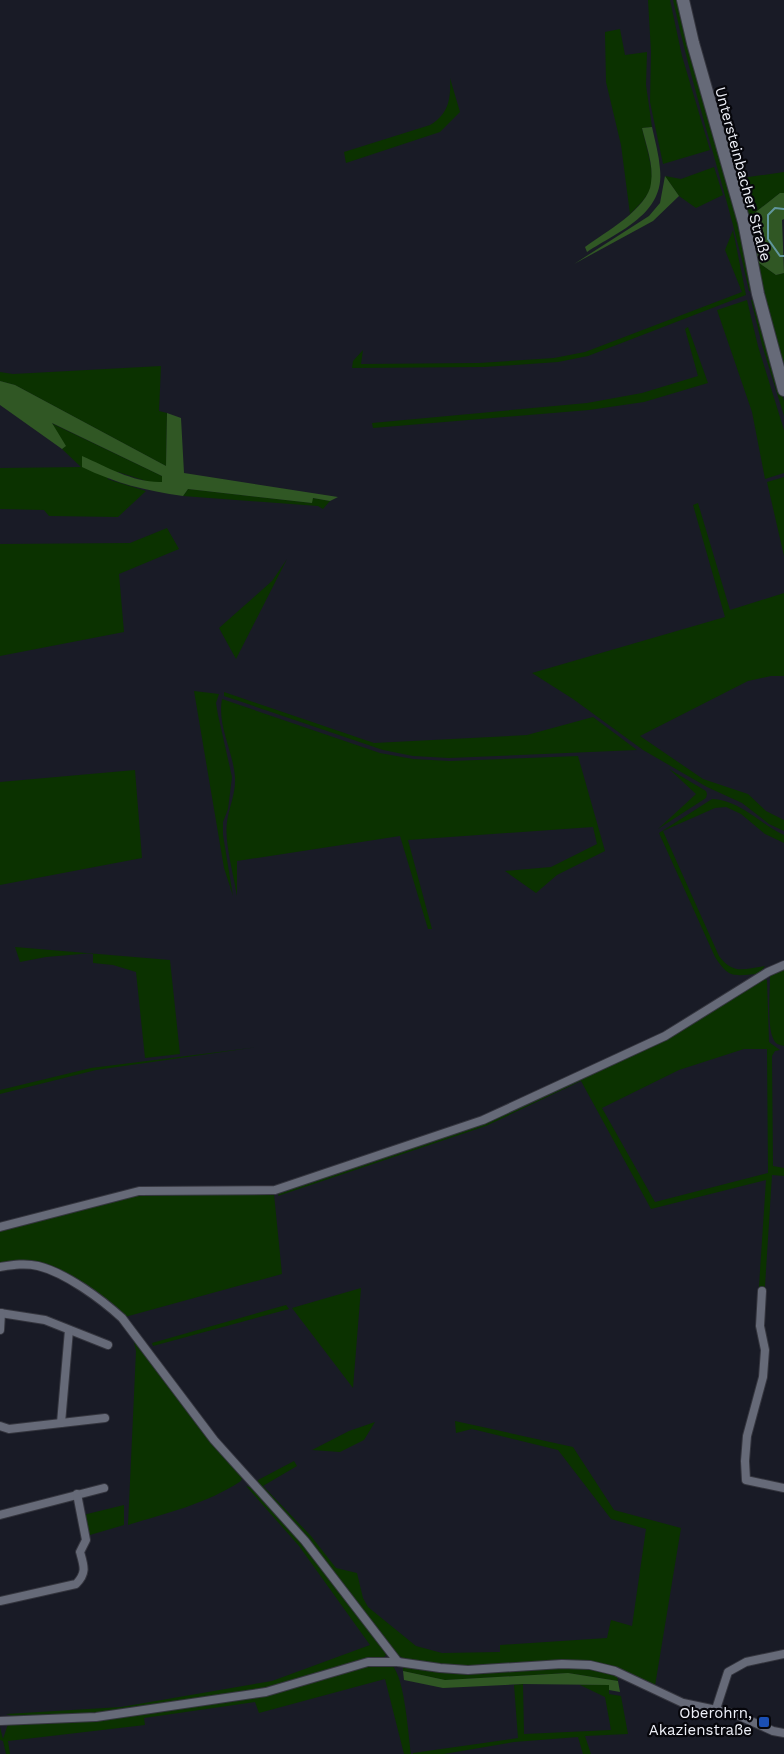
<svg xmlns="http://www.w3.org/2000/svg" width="784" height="1754" viewBox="0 0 784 1754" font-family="'Work Sans',sans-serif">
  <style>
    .green { fill: #0b3200; fill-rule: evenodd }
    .forest { fill: #305724 }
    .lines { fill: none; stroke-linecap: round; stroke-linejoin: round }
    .stream { stroke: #61969d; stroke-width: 2 }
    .street-casing { stroke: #34353e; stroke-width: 10 }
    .secondary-casing { stroke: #34353e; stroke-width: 14 }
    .street { stroke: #666a78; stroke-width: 8 }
    .secondary { stroke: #666a78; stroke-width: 12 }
    .transit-dot { fill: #1a4fb4; stroke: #06060b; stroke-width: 2 }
    .labels { text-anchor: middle; stroke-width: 4.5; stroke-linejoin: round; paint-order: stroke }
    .street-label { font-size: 15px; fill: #eef0f8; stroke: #06060b }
    .poi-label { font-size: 15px; fill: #eef0f8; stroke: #06060b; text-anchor: end }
  </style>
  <rect width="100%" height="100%" fill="#191b26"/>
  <g class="green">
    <polygon points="648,0 670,0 682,56 710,150 663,164 650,102 651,52"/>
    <path d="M673,0h6l61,225 12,67 -3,-1c-21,-98 -55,-193 -76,-291z"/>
    <path d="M620,29l5,26 22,-3 -1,33 6,42 -10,1c3,15 13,44 9,58 -3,11 -13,20 -21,28l-9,-69 -15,-63 -1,-50z"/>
    <path d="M450,78l10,34 -20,20 -94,31 -2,-11 86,-27c19,-11 21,-27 20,-47z"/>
    <polygon points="714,167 723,195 696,208 679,196 665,176 681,179"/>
    <polygon points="784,172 784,193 780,193 747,219 735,179"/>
    <polygon points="733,230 746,295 588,356 558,362 484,367 352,368 353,361 363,350 361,364 479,363 554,358 585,352 742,292 725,250"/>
    <polygon points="755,260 776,275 784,273 784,377"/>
    <polygon points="756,299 784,401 784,416 762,345 751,300"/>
    <polygon points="747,300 758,346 784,430 784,473 765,479 752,412 717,310"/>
    <polygon points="688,327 708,383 644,402 589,410 373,428 372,423 587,403 642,393 698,376 685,329"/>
    <polygon points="161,366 159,411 167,413 166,466 15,385 0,381 0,372 13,374"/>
    <polygon points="51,423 162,476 162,482 149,482 118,472 107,479 146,491 118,517 49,516 44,510 0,509 0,468 81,467 62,449 65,446"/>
    <polygon points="784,477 784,556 767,482"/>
    <polygon points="188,489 312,503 312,498 330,501 323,509 318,506 183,496"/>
    <polygon points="698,503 730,610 784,593 784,676 771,676 748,681 640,736 703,779 748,794 766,811 784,820 784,831 769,824 742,803 707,787 643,750 573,699 532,673 725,617 693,505"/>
    <polygon points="167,528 179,549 119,574 124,632 0,656 0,544 130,543"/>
    <polygon points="287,559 236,659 219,628 272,581"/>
    <polygon points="194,691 219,694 216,703 218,715 232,777 228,809 223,822 223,835 233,896 224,868"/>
    <polygon points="224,692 374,743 527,735 593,717 637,750 449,758 413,756 383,750 224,696"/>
    <path d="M222,699l158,54 33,6 37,2 128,-5 27,95 -48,24 -21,18 -31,-22 46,-4 46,-23 -4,-17 -185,13 24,89h-4l-28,-93 -163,25v35c-3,-20 -13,-55 -10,-74 2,-15 9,-29 8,-45 -2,-26 -18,-52 -13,-78z"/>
    <polygon points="669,769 706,791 707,794 706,798 658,829 696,794"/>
    <polygon points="135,770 142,858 0,885 0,782"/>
    <path d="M712,799c28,1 48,25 72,36v8l-19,-9 -24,-20 -15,-7 -11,1 -52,23 56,125c14,19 25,13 46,10l-6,8c-25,1 -29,6 -44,-17l-56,-124z"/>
    <polygon points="15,947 170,960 180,1054 145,1058 136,972 113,965 93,963 93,953 46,957 20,962"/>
    <path d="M784,967v79c-5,-1 -9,-2 -11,-8 -6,-12 -3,-49 -3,-63z"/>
    <path d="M762,978l5,2 2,62 11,8 -5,1 -3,5 1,110 11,2v8l-12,-1 -8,127 -6,-1 8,-121 -115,29 -70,-128 -95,45 -208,70 2,-5 204,-69 95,-43 2,1 5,-4zM744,1049h23l1,124 -113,29 -53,-94 77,-38z"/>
    <polygon points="257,1047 96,1070 0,1094 0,1090 91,1068"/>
    <polygon points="271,1191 274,1194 282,1274 125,1317 108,1301 53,1268 0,1263 0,1229 139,1194"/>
    <polygon points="361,1288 353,1388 292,1308"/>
    <polygon points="286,1305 289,1309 153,1346 152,1343"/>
    <path d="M132,1334l110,144 -1,3c-35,23 -74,32 -113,44l8,-174z"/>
    <polygon points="455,1421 573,1447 614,1510 681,1528 655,1686 616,1669 441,1665 404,1659 397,1654 257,1484 258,1480 294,1461 297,1466 263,1486 311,1536 336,1568 357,1573 363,1598 368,1607 416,1646 442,1653 500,1652 500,1645 607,1638 611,1620 632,1626 646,1529 611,1519 558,1450 472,1429 456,1433"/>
    <polygon points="375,1422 364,1440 340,1452 312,1450 349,1431"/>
    <polygon points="246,1486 253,1488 304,1544 386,1651 386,1655 383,1658 268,1688 95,1713 15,1717 6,1714 121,1707 272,1681 370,1645 299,1546"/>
    <polygon points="124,1505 124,1525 90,1535 83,1515"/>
    <path d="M392,1665c13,14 16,68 19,89h-7l-19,-75 -126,34 -4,-11 -111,16 1,7 -137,16 2,13h-4l-3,-13 -3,-1v-13l3,12 5,-15 258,-29 103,-29z"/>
    <polygon points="403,1665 588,1668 617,1675 618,1681 568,1673 445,1680 403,1671"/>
    <polygon points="523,1684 524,1734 611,1730 605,1697 580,1685 609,1685 609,1694 621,1696 628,1734 585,1736 591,1754 583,1754 578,1737 514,1742 444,1754 413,1754 413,1753 518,1738 514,1685"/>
  </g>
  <g class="forest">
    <path d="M652,127c3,14 7,28 8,42 5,45 -41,62 -73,83l-2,-5c19,-14 64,-39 66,-64 3,-18 -5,-38 -9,-55z"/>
    <polygon points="665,176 679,196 653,221 574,264 649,216 660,203"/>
    <polygon points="780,193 784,193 784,219 782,220 784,273 776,275 755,260 747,219"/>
    <path d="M0,381l15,4 151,81 1,-53 14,5 3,55 154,24 -8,4 -17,-3 -1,5 -124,-14 -5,7c-37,-5 -68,-13 -101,-29v-11c25,11 52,27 80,26v-6l-110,-53 14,23 -4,3 -62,-44z"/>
    <polygon points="403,1671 445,1680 568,1673 618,1681 620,1692 609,1690 609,1685 523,1684 443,1688 404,1680"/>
  </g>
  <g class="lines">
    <polyline class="stream" points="784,209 775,208 768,215 768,239 780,256 784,256"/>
    <defs>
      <g id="street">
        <polyline points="0,1227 139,1191 275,1190 483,1120 665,1036 768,972 784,965"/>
        <path d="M0,1267c13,-2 25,-4 38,-1 28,7 63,33 84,52l92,122 91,101 93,121"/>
        <polyline points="762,1291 760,1326 765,1350 763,1377 747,1436 745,1461 746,1480 784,1488"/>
        <polyline points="0,1313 45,1320 108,1345"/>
        <polyline points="0,1330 1,1313"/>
        <polyline points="61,1423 69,1330"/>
        <polyline points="0,1426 9,1429 105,1418"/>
        <polyline points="0,1515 104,1488"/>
        <path d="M0,1601l76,-17c11,-11 8,-18 4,-32l6,-12 -9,-46"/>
        <polyline points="716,1709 728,1672 746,1662 784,1654"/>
        <polyline points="0,1721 96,1717 266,1692 368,1662 398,1662 440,1668 468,1670 562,1664 590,1665 615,1671 683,1703 735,1714 773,1731 784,1733"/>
      </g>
      <polyline id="secondary" points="683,0 693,43 744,222 758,294 784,390"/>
    </defs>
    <use href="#street" class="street-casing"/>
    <use href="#secondary" class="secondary-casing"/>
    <use href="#street" class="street"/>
    <use href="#secondary" class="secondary"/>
  </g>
  <rect class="transit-dot" x="758" y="1716" width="12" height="12" rx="3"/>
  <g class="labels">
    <g class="street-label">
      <text transform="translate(743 174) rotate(75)" y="5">Untersteinbacher Straße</text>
    </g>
    <g class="poi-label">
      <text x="752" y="1718">Oberohrn,<tspan x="752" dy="17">Akazienstraße</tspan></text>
    </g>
  </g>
</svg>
